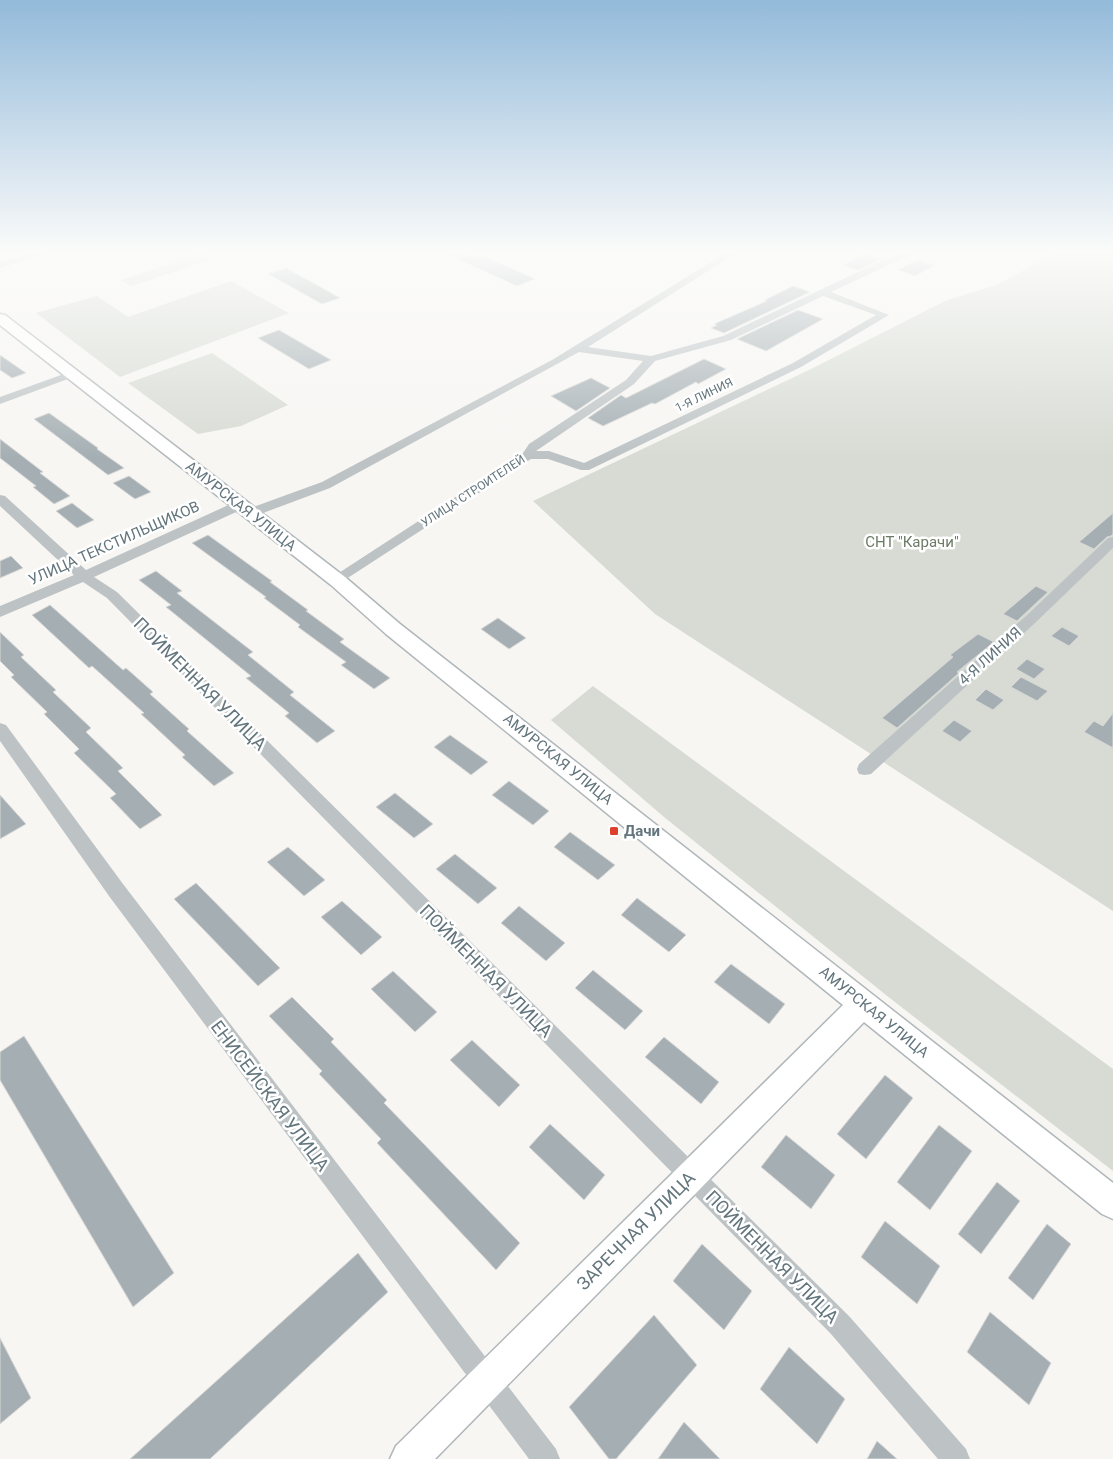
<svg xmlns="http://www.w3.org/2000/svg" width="1113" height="1459" viewBox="0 0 1113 1459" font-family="Roboto,sans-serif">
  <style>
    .green { fill: #d7dbd3 }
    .building { fill: #a5afb3; stroke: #d8d8d6 }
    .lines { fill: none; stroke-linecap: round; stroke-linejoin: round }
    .secondary-casing { stroke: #b0b7ba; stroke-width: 3 }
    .street { fill: #bdc3c5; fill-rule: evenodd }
    .secondary { fill: #fff; fill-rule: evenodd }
    .poi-dot { fill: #dd412d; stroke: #fff; stroke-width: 2 }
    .labels { text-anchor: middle; stroke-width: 5; stroke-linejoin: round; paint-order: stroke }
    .far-street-label { font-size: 12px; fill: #63757d; stroke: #fff }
    .street-label { font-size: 15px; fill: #63757d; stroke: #fff }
    .park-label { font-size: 15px; fill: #6c7b65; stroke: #fff }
    .poi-label { font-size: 15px; font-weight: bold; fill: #63757d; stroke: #fff; text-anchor: start }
    .near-street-label { font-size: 18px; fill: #63757d; stroke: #fff }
  </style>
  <rect width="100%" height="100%" fill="#f7f6f3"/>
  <g class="green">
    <polygon points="201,254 213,259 131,286 121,280"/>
    <polygon points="1053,254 1113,254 1113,911 655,614 533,501 813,368 947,300 997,285"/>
    <polygon points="231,281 289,313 120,377 36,313 97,296 128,317"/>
    <polygon points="212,353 288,405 241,426 198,434 128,383"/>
    <polygon points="593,686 1113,1069 1113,1171 891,999 664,817 551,720"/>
  </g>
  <g class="building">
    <polygon points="865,254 882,259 858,270 843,265"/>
    <polygon points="451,255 486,257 535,279 517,286 451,256"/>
    <polygon points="918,260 935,265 915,276 898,270"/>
    <polygon points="286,268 319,286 340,298 322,304 268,274"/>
    <polygon points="793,286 810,292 724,333 711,328 717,325 714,324 767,301 765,300"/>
    <polygon points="798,310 823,319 766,351 737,339"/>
    <polygon points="279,330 331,360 309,369 258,338"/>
    <polygon points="0,355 26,373 12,378 0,370"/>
    <polygon points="704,359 726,369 698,384 696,382 655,404 652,403 603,426 588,418 621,395 626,398"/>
    <polygon points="591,378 610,388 576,411 551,396"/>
    <polygon points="49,413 98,448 97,449 124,468 108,475 34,419"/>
    <polygon points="0,439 43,472 40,473 70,496 54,504 33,487 36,486 0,458"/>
    <polygon points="129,476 151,492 135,499 113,483"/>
    <polygon points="72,503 94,520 77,528 56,511"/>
    <polygon points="1113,513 1113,534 1111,536 1107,537 1094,549 1079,542"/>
    <polygon points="208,535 272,581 270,582 308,610 306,611 344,639 340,642 390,678 374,689 341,665 346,662 298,627 300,625 264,598 266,597 192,543"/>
    <polygon points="11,556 23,568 0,578 0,561"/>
    <polygon points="156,571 182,591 177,593 253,652 248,655 294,692 290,695 335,731 317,743 285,716 289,713 246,678 251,676 166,607 171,605 139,580"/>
    <polygon points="1036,586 1048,592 1017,621 1003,614"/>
    <polygon points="50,605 123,670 126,668 153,692 150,694 189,729 187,731 234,773 214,786 182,757 185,755 141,714 144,713 92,666 89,668 32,615"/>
    <polygon points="498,618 526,638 509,649 481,629"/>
    <polygon points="1062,627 1079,636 1069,646 1051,636"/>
    <polygon points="0,632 24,655 21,657 56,690 53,692 91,728 86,732 123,768 118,771 162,815 140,829 110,798 116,794 74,753 79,749 44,714 47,712 11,677 14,675 0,661"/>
    <polygon points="978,634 994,642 957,672 959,673 897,728 882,718 953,657 950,655"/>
    <polygon points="1027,659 1045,669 1034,679 1016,669"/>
    <polygon points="1021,677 1048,691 1037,701 1011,687"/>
    <polygon points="986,689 1004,700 993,710 975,700"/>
    <polygon points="1113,713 1113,748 1084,732 1094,721 1103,726"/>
    <polygon points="954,720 972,731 960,742 942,731"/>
    <polygon points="450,735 488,762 471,775 434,747"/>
    <polygon points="509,781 549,811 533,825 492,795"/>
    <polygon points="395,793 433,824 414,838 376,807"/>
    <polygon points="0,795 26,824 0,839"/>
    <polygon points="570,832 615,865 598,880 554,847"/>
    <polygon points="288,847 325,880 304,896 267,862"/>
    <polygon points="455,854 497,888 478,904 436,869"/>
    <polygon points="196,883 280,968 258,986 174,899"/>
    <polygon points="637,898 686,935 669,952 621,915"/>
    <polygon points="342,901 382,937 361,955 321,917"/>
    <polygon points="519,906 565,943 546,961 501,923"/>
    <polygon points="731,964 785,1004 769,1024 714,982"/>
    <polygon points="593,970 643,1011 625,1030 575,988"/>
    <polygon points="393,971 437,1012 415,1032 371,989"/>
    <polygon points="292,997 334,1039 331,1042 387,1100 384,1103 520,1243 496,1270 377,1143 381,1139 319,1074 322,1071 269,1016"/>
    <polygon points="24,1036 174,1273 133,1307 0,1080 0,1052"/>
    <polygon points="664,1037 719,1082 701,1104 645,1057"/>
    <polygon points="472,1040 520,1085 499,1107 450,1060"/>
    <polygon points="885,1075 913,1098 866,1159 837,1134"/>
    <polygon points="550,1124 605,1175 584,1200 529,1147"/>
    <polygon points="939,1125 972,1151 930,1210 897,1182"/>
    <polygon points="786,1135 835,1175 811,1209 761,1167"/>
    <polygon points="997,1182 1020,1201 981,1254 958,1234"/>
    <polygon points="885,1221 940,1266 917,1304 861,1257"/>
    <polygon points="1047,1224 1071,1244 1033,1300 1008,1278"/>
    <polygon points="702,1244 752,1291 724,1330 673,1281"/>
    <polygon points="358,1253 388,1292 210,1459 130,1459"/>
    <polygon points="990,1312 1051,1363 1029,1405 967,1352"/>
    <polygon points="654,1315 697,1365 616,1459 609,1459 569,1407"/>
    <polygon points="0,1338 31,1398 0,1424"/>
    <polygon points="789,1347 845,1399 817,1444 760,1389"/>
    <polygon points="684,1422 720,1459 658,1459"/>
    <polygon points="877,1441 897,1459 867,1459"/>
  </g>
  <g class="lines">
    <defs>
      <polygon id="secondary" points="0,314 5,315 345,577 400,624 1113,1183 1113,1219 1102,1214 864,1022 435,1459 390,1459 396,1446 843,1005 386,634 331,585 0,325"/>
    </defs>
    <use href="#secondary" class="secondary-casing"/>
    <g class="street">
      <polygon points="30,254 45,254 0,268 0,262"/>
      <path d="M724,254h11l-147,93 63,9 72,-20 160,-76 16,-6h13l-81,38 58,23 -88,52 -212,103h-8l-33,-11h-17l-191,124h-10l-2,-3 195,-127 6,-9 97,-64 17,-19 -64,-9 -249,136 -75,28h-10l-1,-3 1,-3 77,-28 230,-122zM823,296l53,19 -83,48 -209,100 -35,-12h-13l98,-67 21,-23 76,-21z"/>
      <polygon points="72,371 77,374 76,376 0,404 0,397"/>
      <polygon points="0,495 5,496 86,570 235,502 245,502 246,505 245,508 94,577 117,592 849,1316 966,1449 970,1459 938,1459 831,1334 107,598 83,582 0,617 0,606 74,575 0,506"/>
      <polygon points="1113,537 1113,548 1036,622 871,774 865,775 859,774 857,769 859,764 1026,616 1108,538"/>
      <polygon points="0,723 6,725 123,884 556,1449 560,1459 529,1459 109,896 0,741"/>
    </g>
    <use href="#secondary" class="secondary"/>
  </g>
  <linearGradient id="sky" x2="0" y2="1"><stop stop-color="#93bada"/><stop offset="0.55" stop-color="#fbfbfa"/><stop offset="1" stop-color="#fbfbfa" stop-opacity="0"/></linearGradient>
  <rect width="1113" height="458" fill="url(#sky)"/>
  <rect class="poi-dot" x="609" y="826" width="10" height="10" rx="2.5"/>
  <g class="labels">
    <g class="far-street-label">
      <text transform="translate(704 395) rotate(-26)" y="4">1-Я ЛИНИЯ</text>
      <text transform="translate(473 491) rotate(-33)" y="4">УЛИЦА СТРОИТЕЛЕЙ</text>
    </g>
    <g class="street-label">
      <text transform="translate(241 506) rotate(38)" y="5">АМУРСКАЯ УЛИЦА</text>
      <text transform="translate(114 543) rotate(-24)" y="5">УЛИЦА ТЕКСТИЛЬЩИКОВ</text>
      <text transform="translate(990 656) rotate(-42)" y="5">4-Я ЛИНИЯ</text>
      <text transform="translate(558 759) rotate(39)" y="5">АМУРСКАЯ УЛИЦА</text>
      <text transform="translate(874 1012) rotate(39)" y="5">АМУРСКАЯ УЛИЦА</text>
    </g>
    <g class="park-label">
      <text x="912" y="547">СНТ "Карачи"</text>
    </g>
    <g class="poi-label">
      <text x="624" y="836">Дачи</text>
    </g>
    <g class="near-street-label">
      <text transform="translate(200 684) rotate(45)" y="6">ПОЙМЕННАЯ УЛИЦА</text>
      <text transform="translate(486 971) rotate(45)" y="6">ПОЙМЕННАЯ УЛИЦА</text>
      <text transform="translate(270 1096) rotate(53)" y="6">ЕНИСЕЙСКАЯ УЛИЦА</text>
      <text transform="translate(636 1231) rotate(-45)" y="6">ЗАРЕЧНАЯ УЛИЦА</text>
      <text transform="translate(772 1257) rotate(45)" y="6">ПОЙМЕННАЯ УЛИЦА</text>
    </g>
  </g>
</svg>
